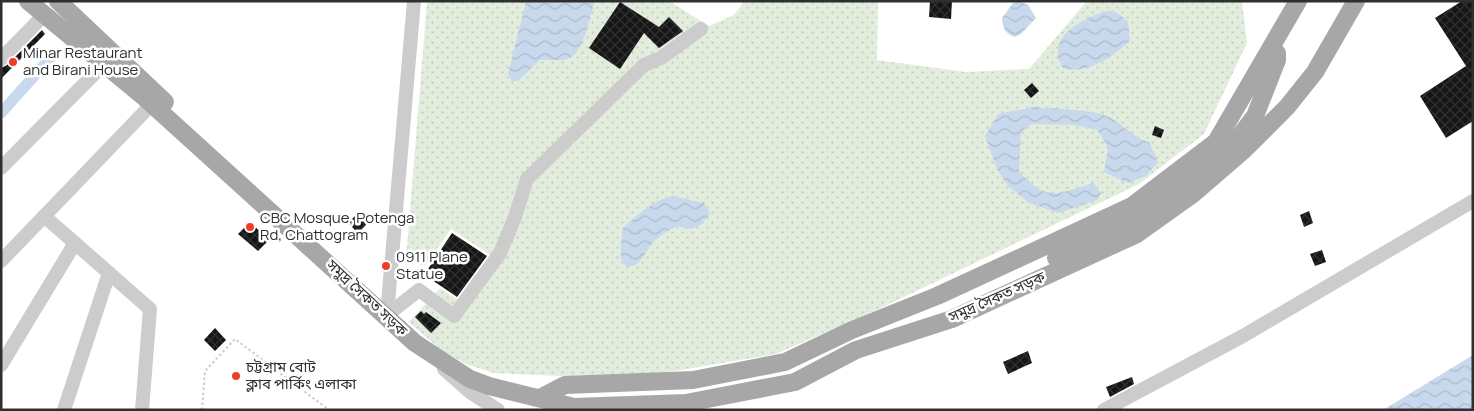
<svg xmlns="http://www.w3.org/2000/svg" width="1474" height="411" viewBox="0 0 1474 411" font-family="Manrope,'Noto Sans Bengali',sans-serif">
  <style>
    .grass { fill: url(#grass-dots) }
    .water { fill: url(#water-waves) }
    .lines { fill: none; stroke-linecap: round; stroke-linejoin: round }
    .canal { stroke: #c8d9ee; stroke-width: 11 }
    .building { fill: url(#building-cross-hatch) }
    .path { stroke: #ccc; stroke-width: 2; stroke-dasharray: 2.5 2.5; stroke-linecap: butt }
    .minor { stroke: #ccc; stroke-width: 14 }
    .major { stroke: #a7a7a7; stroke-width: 18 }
    .poi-dot { fill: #f03c28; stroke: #fff; stroke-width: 2 }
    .labels { text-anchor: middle; stroke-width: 5; stroke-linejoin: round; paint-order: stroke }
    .poi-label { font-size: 15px; fill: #2f2f2f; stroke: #fff; text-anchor: start }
    .street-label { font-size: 15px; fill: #2f2f2f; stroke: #fff }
  </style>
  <defs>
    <pattern id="grass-dots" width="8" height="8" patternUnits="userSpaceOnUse" patternTransform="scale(1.25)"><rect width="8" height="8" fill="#e3eddd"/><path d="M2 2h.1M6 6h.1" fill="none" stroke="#c3ccbe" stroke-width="1.8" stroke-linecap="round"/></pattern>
    <pattern id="water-waves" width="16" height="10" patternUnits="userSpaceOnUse" patternTransform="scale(1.25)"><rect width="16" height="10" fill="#c8d9ee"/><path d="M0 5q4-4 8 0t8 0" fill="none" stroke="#acbbcc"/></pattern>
    <pattern id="building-cross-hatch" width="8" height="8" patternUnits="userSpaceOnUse" patternTransform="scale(1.25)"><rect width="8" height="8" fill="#161616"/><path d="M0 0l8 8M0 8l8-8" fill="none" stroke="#303030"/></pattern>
  </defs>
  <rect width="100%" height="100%" fill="#fff"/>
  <polygon class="grass" points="427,1 669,1 709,26 734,15 744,1 878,1 877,60 966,72 1029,69 1087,1 1242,1 1247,43 1204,134 1139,184 881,308 776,354 675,371 608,378 493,373 466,364 442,351 409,322 440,288 461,302 492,256 451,229 425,266 406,260"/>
  <g class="water">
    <path d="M526,1h67l1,2c-4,15 -11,51 -26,56 -9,3 -19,0 -28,1l-22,21h-6l-4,-7z"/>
    <path d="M1019,1l9,4 8,13 -15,16 -6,3c-11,-4 -12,-9 -13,-19l11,-15z"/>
    <path d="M1113,10l15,11 2,20c-18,16 -43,34 -67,27 -21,-31 25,-54 50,-58z"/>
    <path d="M1034,107c20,2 58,2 75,10 16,8 22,20 40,25l9,20 -12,14 -18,7 -24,-11 4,-25 -11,-17 -22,-5 -44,-1 -10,8 -2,39c28,32 38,23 74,12l8,10 -4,7 -39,13 -29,-10 -21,-17 -11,-17 -12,-33 13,-22z"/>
    <path d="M672,196l32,7 6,10c-8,13 -17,20 -32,13 -10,4 -21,11 -27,19 -8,10 -9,20 -23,22 -12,-6 -6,-27 -5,-39 16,-14 28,-27 49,-32z"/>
    <polygon points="1473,355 1473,410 1383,410"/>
  </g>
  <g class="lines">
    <polyline class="canal" points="1,113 52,56"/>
  </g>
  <g class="building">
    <polygon points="930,1 952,1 951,19 929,17"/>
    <polygon points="1462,1 1473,1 1473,121 1446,138 1420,96 1466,66 1435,18"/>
    <polygon points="620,2 659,27 669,17 683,31 659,48 644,33 620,69 589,48"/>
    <polygon points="42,30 45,34 1,79 1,68 7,65"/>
    <polygon points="1032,83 1039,91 1031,98 1024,90"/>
    <polygon points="1155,126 1164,130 1161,138 1152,135"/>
    <polygon points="360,211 370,221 358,233 348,223"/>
    <polygon points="1309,211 1313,223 1304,227 1300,215"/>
    <polygon points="250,222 269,240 258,251 238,234"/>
    <polygon points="452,233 487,256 457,297 429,278 418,279 417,270 428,269"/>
    <polygon points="1322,250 1326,262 1315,266 1310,254"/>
    <polygon points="421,311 424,314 426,312 441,323 431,333 415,317"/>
    <polygon points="215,328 226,340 215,351 204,340"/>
    <polygon points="1028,351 1032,363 1008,374 1003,362"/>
    <polygon points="1132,377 1134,384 1110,397 1106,387"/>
  </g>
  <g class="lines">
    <polyline class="path" points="202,410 205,371 235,339 329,410"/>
    <g class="minor">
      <polyline points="1,59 44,15"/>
      <polyline points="1,168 103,65"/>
      <polyline points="44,216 150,309 142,410"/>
      <polyline points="1,261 152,104"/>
      <polyline points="387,315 419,290 454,316 500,253 515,217 527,179 644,65 661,58 701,29"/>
      <polyline points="387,315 414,1"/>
      <polyline points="1,365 75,243"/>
      <polyline points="444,369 470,392 498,410"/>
      <polyline points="64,410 109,273"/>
      <polyline points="1104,410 1243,336 1473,201"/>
    </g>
    <g class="major">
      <polyline points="28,1 144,97 415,343 470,379 489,386 574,407 686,403 795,382 856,350 952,319 1137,234 1193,194 1244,150 1287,107 1315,72 1356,1"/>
      <polyline points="58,1 165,102"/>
      <polyline points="1056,258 1135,219 1222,154 1240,136 1255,116 1277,60 1277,53"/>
      <polyline points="540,398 565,385 693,380 785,362 852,330 937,296 1132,206 1216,142 1298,1"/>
    </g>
  </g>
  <g class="poi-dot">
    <circle cx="13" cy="62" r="5"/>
    <circle cx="250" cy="227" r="5"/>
    <circle cx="386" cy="266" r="5"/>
    <circle cx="236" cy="376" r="5"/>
  </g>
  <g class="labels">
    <g class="poi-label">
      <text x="23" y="58">Minar Restaurant<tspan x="23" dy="17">and Birani House</tspan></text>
      <text x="260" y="223">CBC Mosque, Potenga<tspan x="260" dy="17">Rd, Chattogram</tspan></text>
      <text x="396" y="262">0911 Plane<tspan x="396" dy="17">Statue</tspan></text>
      <text x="246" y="372">চট্টগ্রাম বোট<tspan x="246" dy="17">ক্লাব পার্কিং এলাকা</tspan></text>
    </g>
    <g class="street-label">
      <text transform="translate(997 297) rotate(-24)" y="5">সমুদ্র সৈকত সড়ক</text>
      <text transform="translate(367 298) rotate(43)" y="5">সমুদ্র সৈকত সড়ক</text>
    </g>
  </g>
  <rect width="1474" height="411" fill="none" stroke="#2f2f2f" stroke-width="5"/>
</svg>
